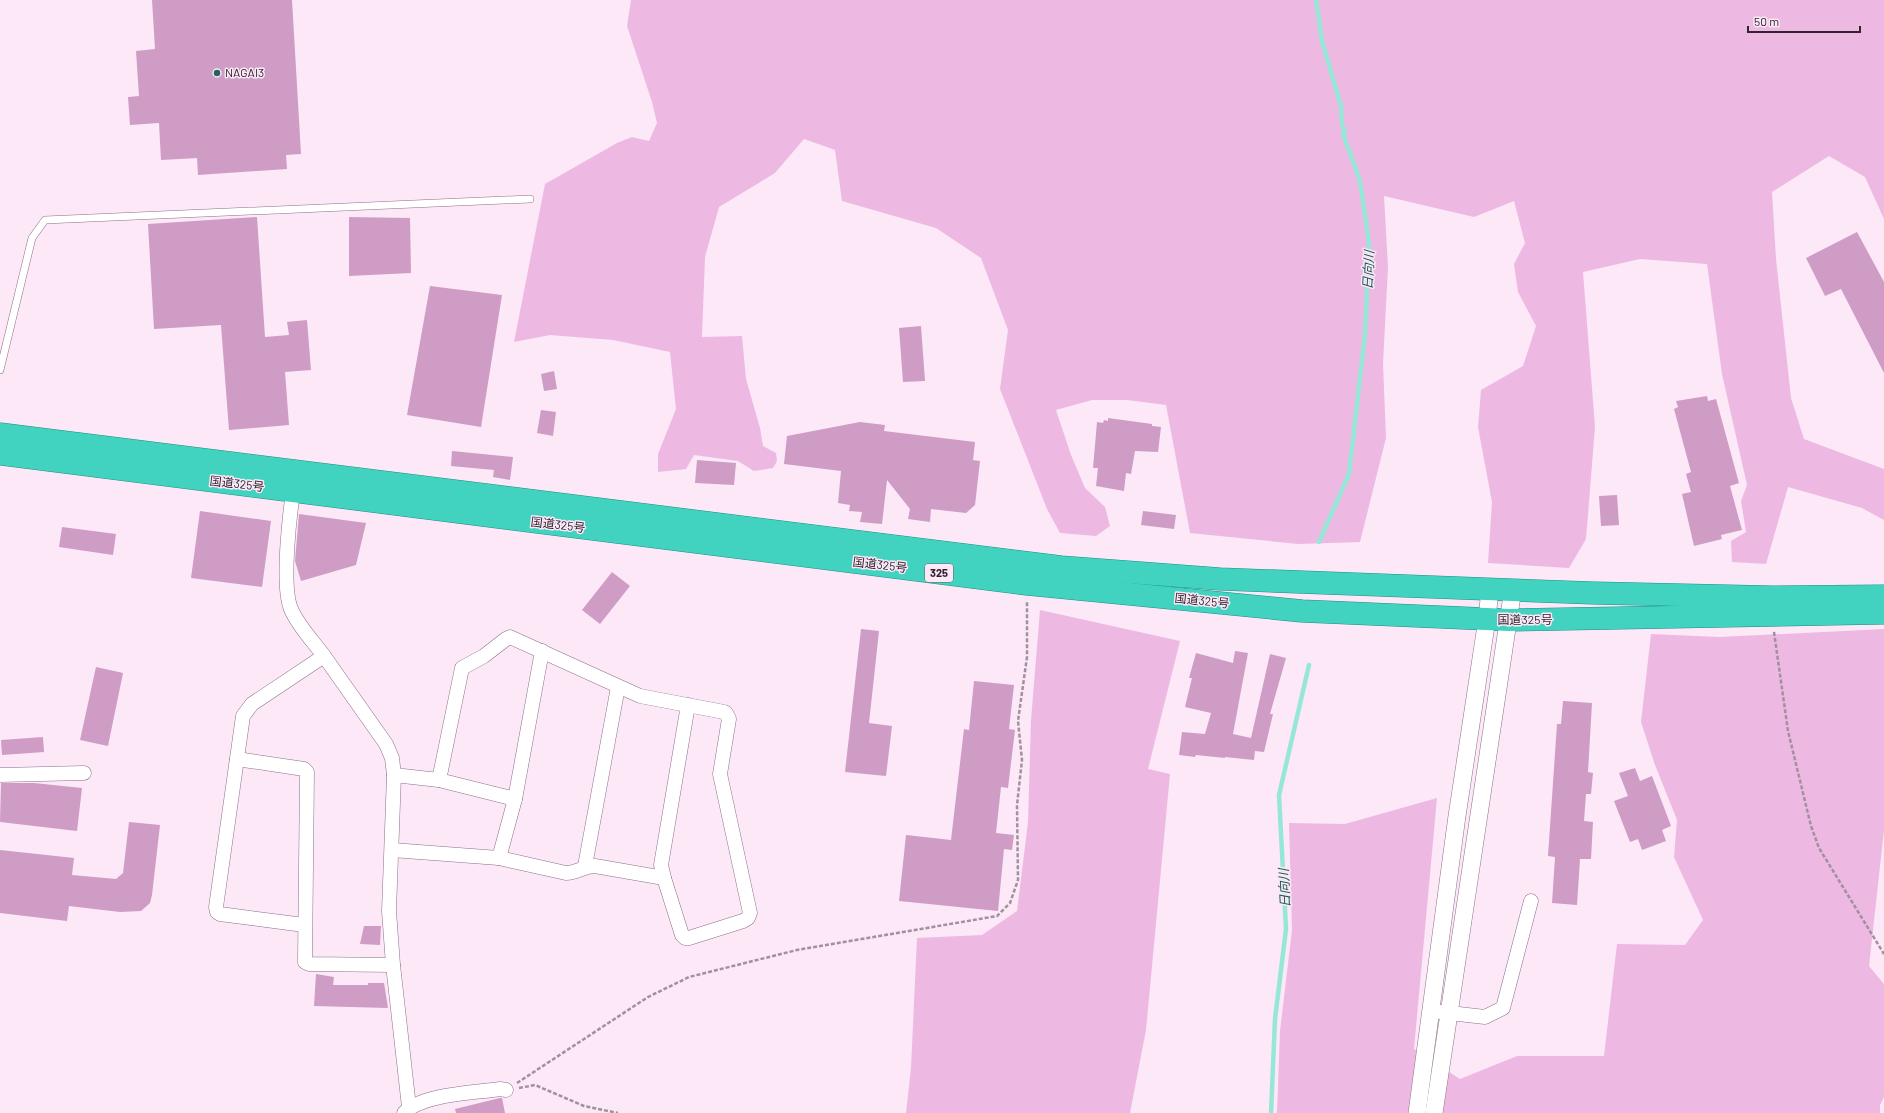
<svg xmlns="http://www.w3.org/2000/svg" width="1884" height="1113" viewBox="0 0 1884 1113" font-family="Barlow,'Noto Sans JP',sans-serif">
  <style>
    .green { fill: #edb9e3 }
    .lines { fill: none; stroke-linecap: round; stroke-linejoin: round }
    .stream { stroke: #96e7d7; stroke-width: 4.5 }
    .building { fill: #cf9cc5 }
    .service-casing { stroke: #8d7087; stroke-width: 8 }
    .minor-casing { stroke: #8d7087; stroke-width: 15 }
    .tertiary-casing { stroke: #8d7087; stroke-width: 18 }
    .trunk-casing { stroke: #1c8f83; stroke-width: 23 }
    .path { stroke: #a1909d; stroke-width: 2.5; stroke-dasharray: 4 2; stroke-linecap: butt }
    .service { stroke: #fff; stroke-width: 7 }
    .minor { stroke: #fff; stroke-width: 14 }
    .tertiary { stroke: #fff; stroke-width: 17 }
    .trunk { stroke: #42d3c0; stroke-width: 22 }
    .poi-dot { fill: #1f665b; stroke: #fce8f7; stroke-width: 1.5 }
    .labels { text-anchor: middle; stroke-width: 3; stroke-linejoin: round; paint-order: stroke }
    .shield { fill: #fce8f7; stroke: #6d5f6a; stroke-width: 1 }
    .shield-label { font-size: 11px; font-weight: bold; fill: #30242e }
    .poi-label { font-size: 12px; fill: #30242e; stroke: #fce8f7; text-anchor: start }
    .street-label { font-size: 12px; fill: #30242e; stroke: #fce8f7 }
    .water-label { font-size: 13px; font-style: italic; fill: #165a4f; stroke: #fce8f7 }
  </style>
  <rect width="100%" height="100%" fill="#fce8f7"/>
  <g class="green">
    <polygon points="631,0 1884,0 1884,219 1865,177 1829,156 1772,192 1776,259 1791,398 1804,439 1884,469 1884,520 1862,508 1788,487 1766,564 1732,562 1731,541 1746,532 1741,501 1747,485 1722,374 1707,264 1640,259 1583,272 1595,427 1586,539 1569,568 1488,563 1492,502 1478,427 1481,390 1523,366 1536,326 1518,292 1514,264 1525,243 1514,201 1474,217 1384,196 1388,267 1383,364 1386,438 1360,542 1298,544 1190,533 1166,405 1127,400 1092,400 1056,410 1071,455 1085,488 1105,507 1110,526 1096,536 1060,533 1047,509 1000,389 1008,330 981,258 936,228 842,201 835,150 804,139 775,173 719,207 705,257 702,337 742,336 746,379 760,428 763,446 776,453 777,461 773,468 754,471 738,461 694,455 686,469 658,472 658,454 676,409 670,352 613,340 550,335 514,342 545,184 617,143 632,137 649,141 657,123 652,102 627,26"/>
    <polygon points="1040,610 1180,641 1148,769 1170,774 1146,1030 1130,1113 906,1113 911,1068 917,938 982,935 1017,911 1028,822 1031,720"/>
    <polygon points="1884,629 1884,830 1869,966 1884,984 1884,1097 1880,1105 1880,1113 1277,1113 1280,1031 1292,930 1289,823 1345,824 1437,798 1414,1049 1460,1079 1517,1056 1604,1056 1617,944 1685,945 1703,920 1674,857 1677,820 1655,765 1641,722 1651,634 1719,637"/>
  </g>
  <g class="lines">
    <g class="stream">
      <polyline points="1316,0 1322,41 1341,106 1342,124 1345,133 1343,134 1360,181 1369,243 1365,334 1349,474 1319,542"/>
      <polyline points="1271,1113 1275,1019 1286,929 1279,795 1309,665"/>
    </g>
  </g>
  <g class="building">
    <polygon points="152,0 292,0 301,154 286,155 287,169 198,175 197,158 161,160 159,123 130,125 128,97 139,96 136,51 155,49"/>
    <polygon points="257,217 265,337 289,335 287,322 307,320 311,370 285,372 289,425 229,430 221,325 154,329 148,224"/>
    <polygon points="349,217 410,218 411,273 349,276"/>
    <polygon points="1857,232 1884,282 1884,373 1841,289 1825,296 1806,258"/>
    <polygon points="430,286 502,295 481,427 407,415"/>
    <polygon points="921,326 925,381 903,382 899,328"/>
    <polygon points="554,371 557,389 544,391 541,374"/>
    <polygon points="1707,396 1708,401 1716,399 1739,483 1730,486 1742,530 1721,535 1722,539 1694,546 1682,494 1691,492 1686,474 1691,472 1674,409 1678,407 1676,401"/>
    <polygon points="541,410 556,412 553,436 537,433"/>
    <polygon points="1108,418 1152,424 1152,426 1161,427 1158,452 1135,451 1131,474 1126,473 1124,491 1096,486 1098,468 1093,468 1097,422 1103,423 1104,420 1108,421"/>
    <polygon points="860,422 885,425 884,431 975,442 973,460 980,461 975,505 966,513 931,509 930,522 908,519 910,509 887,480 882,524 860,522 862,512 849,511 850,505 838,503 841,471 784,464 787,436"/>
    <polygon points="452,451 513,457 510,480 493,477 494,470 451,466"/>
    <polygon points="697,460 736,463 734,485 695,483"/>
    <polygon points="1617,495 1619,525 1601,526 1599,496"/>
    <polygon points="200,511 271,521 262,587 191,578"/>
    <polygon points="1143,511 1176,515 1174,529 1141,525"/>
    <polygon points="299,514 366,523 356,565 301,581 295,561"/>
    <polygon points="62,527 116,534 113,555 59,547"/>
    <polygon points="612,572 630,586 600,624 582,610"/>
    <polygon points="861,629 879,631 869,723 892,726 886,776 845,772"/>
    <polygon points="1235,651 1248,653 1233,734 1251,738 1270,654 1286,658 1270,714 1273,714 1264,752 1255,751 1254,760 1225,757 1225,758 1196,755 1195,757 1179,755 1182,732 1205,734 1211,713 1185,707 1192,678 1189,678 1196,653 1233,663"/>
    <polygon points="96,667 123,673 108,746 80,740"/>
    <polygon points="974,681 1014,685 1009,729 1015,730 1008,788 1001,787 996,833 1014,835 1012,850 1004,849 998,911 899,901 906,835 951,840 964,729 969,730"/>
    <polygon points="1563,701 1592,703 1588,772 1593,773 1591,794 1586,794 1584,821 1593,822 1591,859 1580,859 1577,905 1552,903 1555,857 1548,856 1557,724 1561,724"/>
    <polygon points="43,737 44,752 2,755 1,740"/>
    <polygon points="1635,768 1640,781 1652,776 1671,826 1662,830 1666,841 1642,850 1638,839 1630,842 1614,801 1628,796 1619,773"/>
    <polygon points="1,783 34,783 82,788 77,831 0,822"/>
    <polygon points="129,822 160,825 152,895 150,903 141,911 120,912 69,906 67,921 0,913 0,850 74,858 72,875 116,879 123,873"/>
    <polygon points="364,926 381,926 380,945 360,944"/>
    <polygon points="316,974 334,977 333,985 368,985 368,983 384,983 388,1008 314,1006"/>
    <polygon points="500,1098 502,1098 505,1113 456,1113 455,1109"/>
  </g>
  <g class="lines">
    <defs>
      <polyline id="service" points="0,370 32,238 45,220 530,199"/>
      <g id="minor">
        <path d="M294,484c-4,28 -13,101 -3,125 7,17 22,32 33,47"/>
        <polyline points="237,759 304,769 307,772 305,962 309,964 393,965"/>
        <polyline points="0,775 84,773"/>
        <polyline points="394,775 439,780 462,668 484,656 506,639 510,637 640,696 724,712 726,713 729,719 720,774 750,913 748,918 743,921 689,938 685,938 682,935 664,878 661,865 688,705"/>
        <polyline points="439,780 515,799"/>
        <path d="M392,850l107,8 67,15c11,0 18,-7 29,-7l69,12"/>
        <polyline points="499,858 515,799 542,651"/>
        <polyline points="585,866 618,687"/>
        <polyline points="304,925 220,914 217,912 216,907 243,716 252,704 324,656 386,744 392,758 394,775 389,911 393,965 409,1107"/>
        <polyline points="1432,1011 1485,1017 1503,1008 1531,901"/>
        <path d="M404,1113c18,-19 70,-20 96,-24l6,1"/>
      </g>
      <g id="tertiary">
        <polyline points="1417,1113 1457,816 1487,619 1490,589"/>
        <polyline points="1434,1113 1513,589"/>
      </g>
      <g id="trunk">
        <polyline points="0,434 1061,567 1220,579 1593,593 1771,597 1884,596"/>
        <polyline points="0,454 1027,584 1302,611 1509,620 1884,613"/>
      </g>
    </defs>
    <use href="#service" class="service-casing"/>
    <use href="#minor" class="minor-casing"/>
    <use href="#tertiary" class="tertiary-casing"/>
    <use href="#trunk" class="trunk-casing"/>
    <g class="path">
      <polyline points="1774,632 1788,731 1811,826 1819,848 1884,954"/>
      <polyline points="517,1083 648,997 689,977 797,950 997,916 1010,903 1018,880 1017,805 1022,760 1018,721 1027,657 1027,602"/>
      <polyline points="519,1088 535,1085 584,1106 618,1113"/>
    </g>
    <use href="#service" class="service"/>
    <use href="#minor" class="minor"/>
    <use href="#tertiary" class="tertiary"/>
    <use href="#trunk" class="trunk"/>
  </g>
  <circle class="poi-dot" cx="217" cy="73" r="4"/>
  <g class="labels">
    <rect class="shield" x="925" y="564" width="28" height="18" rx="3"/>
    <g class="shield-label">
      <text x="939" y="577">325</text>
    </g>
    <g class="poi-label">
      <text x="225" y="77">NAGAI3</text>
    </g>
    <g class="street-label">
      <text transform="translate(237 484) rotate(7)" y="4">国道325号</text>
      <text transform="translate(558 525) rotate(7)" y="4">国道325号</text>
      <text transform="translate(880 565) rotate(7)" y="4">国道325号</text>
      <text transform="translate(1202 601) rotate(6)" y="4">国道325号</text>
      <text x="1525" y="624">国道325号</text>
    </g>
    <g class="water-label">
      <text transform="translate(1368 270) rotate(-87)" y="5">日向川</text>
      <text transform="translate(1284 888) rotate(-93)" y="5">日向川</text>
    </g>
  </g>
  <path d="M1748 26v6h112v-6" fill="none" stroke="#30242e" stroke-width="2"/>
  <text x="1754" y="26" font-size="12" fill="#30242e" stroke="#fce8f7" stroke-width="3" paint-order="stroke">50 m</text>
</svg>
